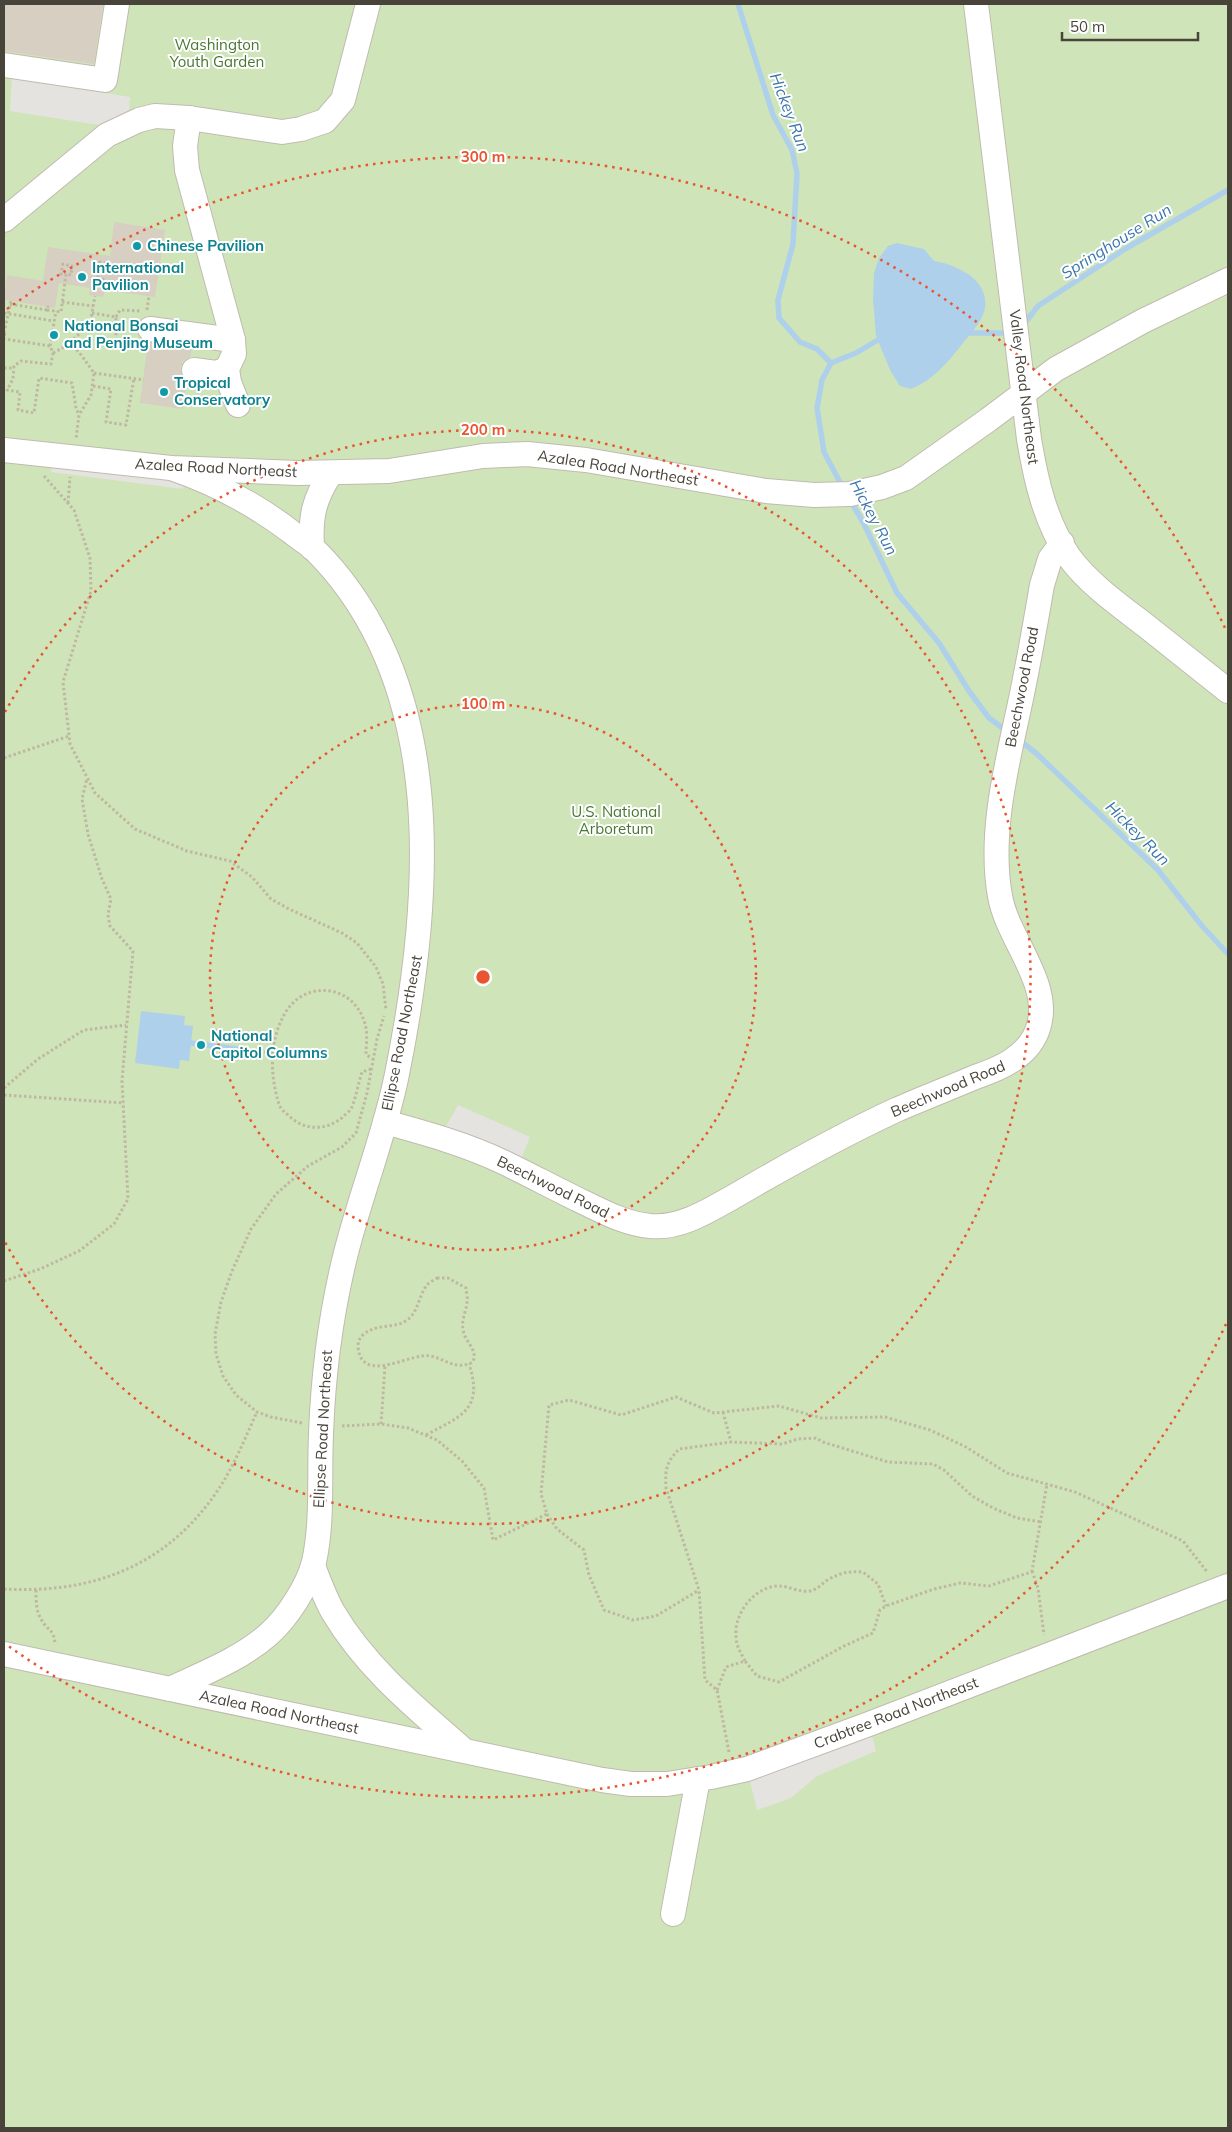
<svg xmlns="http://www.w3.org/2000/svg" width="1232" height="2132" viewBox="0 0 1232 2132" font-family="Mulish,sans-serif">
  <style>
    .green { fill: #cfe5b9 }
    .parking { fill: #e4e3e0 }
    .water { fill: #afd0eb }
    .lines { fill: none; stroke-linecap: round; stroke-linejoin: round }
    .stream { stroke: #afd0eb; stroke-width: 5.5 }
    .building { fill: #d6cfc2 }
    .minor-casing { stroke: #c0bbaf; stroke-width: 26 }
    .path { stroke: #c0b7a2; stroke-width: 3; stroke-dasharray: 2.5 2.5; stroke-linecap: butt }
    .minor { stroke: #fff; stroke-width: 24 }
    .ring { fill: none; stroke: #e85530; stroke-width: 2.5; stroke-dasharray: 2.5 5 }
    .culture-dot { fill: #0f9aa8; stroke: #fff; stroke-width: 2 }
    .labels { text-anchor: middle; stroke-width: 4; stroke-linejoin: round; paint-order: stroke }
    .park-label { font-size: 15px; fill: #487731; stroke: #fff }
    .culture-label { font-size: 15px; font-weight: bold; fill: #0d838f; stroke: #fff; text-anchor: start }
    .street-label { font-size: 15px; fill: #49443a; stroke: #fff }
    .water-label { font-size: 16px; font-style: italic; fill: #3b77ad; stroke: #fff }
    .centre { fill: #e85530; stroke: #fff; stroke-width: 2.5 }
    .ring-label { font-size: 15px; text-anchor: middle; font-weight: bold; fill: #e85530; stroke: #fff; stroke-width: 4; stroke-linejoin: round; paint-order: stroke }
  </style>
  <rect width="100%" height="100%" fill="#f5f3ec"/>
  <rect class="green" x="4" y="4" width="1224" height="2124"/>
  <g class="parking">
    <polygon points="12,78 130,97 129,110 121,118 106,126 10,111"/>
    <polygon points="53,459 185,476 183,489 51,472"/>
    <polygon points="458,1105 530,1137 517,1169 440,1137"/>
    <polygon points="869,1724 876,1751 817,1776 791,1798 757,1810 747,1769"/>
  </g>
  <g class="water">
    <path d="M897,243l27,6 10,12c23,4 55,18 51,47 -2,14 -17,28 -25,39 -15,18 -27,33 -49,42l-11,-3 -9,-14 -15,-36 -3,-37 1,-26 5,-15 9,-12z"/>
    <polygon points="141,1011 185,1016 184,1025 193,1026 189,1061 180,1060 179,1069 135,1063"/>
  </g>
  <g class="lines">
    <g class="stream">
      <polyline points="738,4 773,115 792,150 797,173 793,244 778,300 779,318 800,342 817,349 831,363 822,380 817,408 824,452 843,488"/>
      <polyline points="1024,324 1038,306 1125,249 1228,190"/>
      <polyline points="964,333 1002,333"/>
      <polyline points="831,363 856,353 883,337"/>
      <polyline points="850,500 864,524 897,593 939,643 969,691 989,718 1008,732"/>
      <polyline points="1018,739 1037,754 1158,870 1202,926 1228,954"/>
      <polyline points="191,1043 245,1050"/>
    </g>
  </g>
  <g class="building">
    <polygon points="4,4 103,4 94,64 4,51"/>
    <polygon points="114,222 165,230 155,297 105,290 103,297 89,295 90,288 59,283 55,308 4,300 7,275 43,281 48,247 110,256"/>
    <polygon points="148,342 192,348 190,357 183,361 180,368 182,376 187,381 183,409 140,403"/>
  </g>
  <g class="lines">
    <defs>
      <g id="minor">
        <path d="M976,4l53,435c7,42 16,82 40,118 20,27 50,48 76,68 28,22 55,44 83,66"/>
        <polyline points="4,65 105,80 117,4"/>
        <polyline points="189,118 185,146 187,170 233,340 234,354 227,369 229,382 238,405"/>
        <polyline points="4,220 107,135 139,120 155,116 189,118 282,132 301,129 325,121 343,100 368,4"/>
        <polyline points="150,329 233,340"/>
        <polyline points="194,370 216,373 227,369"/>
        <polyline points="4,450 171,468 298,473 389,471 483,456 527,454 586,460 766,491 814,495 850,494 882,487 906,478 988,420 1056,369 1143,321 1228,280"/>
        <path d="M312,548c-2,-32 2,-49 19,-75"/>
        <path d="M385,1122c40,11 80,22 118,40 27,13 53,27 80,40 21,10 43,22 67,24 30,3 58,-15 83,-29 53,-31 107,-61 163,-87 25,-11 51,-21 77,-32 13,-5 26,-9 38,-17 14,-9 24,-20 28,-36 12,-43 -32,-87 -39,-129 -11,-61 6,-128 19,-188 9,-41 16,-82 23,-123l8,-26 12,-16"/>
        <path d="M313,1566c6,15 12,32 20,46 33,56 84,97 132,139"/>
        <polyline points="4,1654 602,1780 631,1784 667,1784 711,1777 747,1769 869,1724 1228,1586"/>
        <path d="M170,1689c34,-16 71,-30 99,-55 18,-16 39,-48 45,-72 9,-41 5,-86 7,-128 2,-56 9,-113 22,-169 15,-65 41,-126 54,-191 35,-173 53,-391 -84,-526 -7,-6 -16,-11 -23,-17 -37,-28 -75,-48 -119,-63"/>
        <polyline points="673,1914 698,1779"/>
      </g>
    </defs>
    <use href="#minor" class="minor-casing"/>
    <g class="path">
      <polyline points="97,278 106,280"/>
      <polyline points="97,283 100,262 108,263"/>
      <polyline points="62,302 93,306"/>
      <polyline points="10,304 47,310 48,306"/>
      <polyline points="47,310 61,312 66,274 71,275 72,266 63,264 61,274 66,274"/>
      <polyline points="147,310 149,296"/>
      <polyline points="4,313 54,321"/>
      <polyline points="92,313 116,317 116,339 127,345 139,347"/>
      <polyline points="116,317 120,310 141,311"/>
      <polyline points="4,333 11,301"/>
      <polyline points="5,333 4,339 50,346 53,353 51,364 21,361 14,366 13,379 7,390 20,392 18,410 34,413 39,378 72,383 76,408 79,415"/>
      <polyline points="70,342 82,356 94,373 91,395 79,415 76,439"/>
      <polyline points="50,346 56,311"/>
      <polyline points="53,353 66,346 90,324 95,296"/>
      <polyline points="4,368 14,368"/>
      <polyline points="94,373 144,380"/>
      <polyline points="93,386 111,389 106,422 126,425 134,378"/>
      <polyline points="44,476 74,510 90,558 91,591 63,682 70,744 95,793 135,829 187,851 230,861 252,877 271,899 289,909 342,933 357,943 376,967 383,984 386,1010"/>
      <polyline points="68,503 70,477"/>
      <polyline points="4,758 69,736"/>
      <polyline points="264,1052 274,1054"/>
      <path d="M371,1069l-9,3c-4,12 -6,26 -11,37 -2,3 -6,5 -8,8 -17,14 -38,14 -54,-1 -4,-4 -8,-6 -10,-12 -9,-28 -10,-62 5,-89 19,-36 70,-32 81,9 3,9 1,21 1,30l6,5"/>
      <polyline points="4,1088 38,1059 84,1030 126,1025"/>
      <polyline points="4,1095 124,1103"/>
      <path d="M437,1278h11l18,10c0,4 2,9 1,13 0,9 -6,18 -4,28 1,13 15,19 10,33 -21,11 -31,-9 -51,-6 -19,2 -61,26 -64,-9 0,-6 2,-10 6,-13 14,-11 31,-5 43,-14 12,-8 11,-25 21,-36 2,-2 6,-4 9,-6z"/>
      <polyline points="4,1281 40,1269 79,1251 114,1224 128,1199 122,1081 133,951 110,926 108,915 111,899 102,879 88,834 82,799 87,778"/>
      <polyline points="723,1412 731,1442"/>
      <polyline points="302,1423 271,1417 257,1412 236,1395 223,1376 216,1354 215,1334 221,1302 232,1271 251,1229 276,1194 308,1166 342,1147 356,1133 367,1093 377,1039 384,1016"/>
      <polyline points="381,1424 385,1366"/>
      <polyline points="342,1426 381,1424 408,1428 437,1440 462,1461 484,1488 493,1540 547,1514 541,1494 549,1405 569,1400 621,1415 676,1397 714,1413 779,1406 821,1418 885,1417 930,1430 966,1447 1007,1473 1075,1492 1183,1541 1208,1573"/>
      <path d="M426,1435c35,-19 58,-25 43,-71"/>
      <polyline points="547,1514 557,1529 584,1550 589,1575 604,1610 633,1620 656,1616 699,1590"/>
      <polyline points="1032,1571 1038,1588 1044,1635"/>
      <path d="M4,1589c89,5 163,-23 214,-99 16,-24 27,-52 39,-78"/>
      <path d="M36,1590c0,10 0,21 5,29 6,12 13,9 14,25"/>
      <path d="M745,1661c-4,-8 -9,-15 -9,-25 -2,-23 19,-50 43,-50 10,0 21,7 31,5 6,-1 11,-6 16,-10 13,-8 22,-10 37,-9l15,12 8,22"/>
      <polyline points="717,1690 726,1667 745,1661 757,1676 779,1682 844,1646 873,1633 880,1610 886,1606 934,1589 960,1583 989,1586 1028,1573 1032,1571 1047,1484"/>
      <path d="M729,1752l-12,-62 -12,-10 -6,-90 -33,-102c-1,-19 0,-25 13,-39l52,-7 51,2 16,-5 18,-1 7,4 65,20 45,2 11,6 28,26 21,12 24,10 24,4"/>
    </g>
    <use href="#minor" class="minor"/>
  </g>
  <g class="ring">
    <circle cx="483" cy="977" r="273"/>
    <path d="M5 712A547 547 0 1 1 5 1242"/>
    <path d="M1226 1324A820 820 0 0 1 7 1645M7 309A820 820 0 0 1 1226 630"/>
  </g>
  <g class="culture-dot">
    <circle cx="137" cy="246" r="5"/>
    <circle cx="82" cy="277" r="5"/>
    <circle cx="54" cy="335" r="5"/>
    <circle cx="164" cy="392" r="5"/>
    <circle cx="201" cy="1045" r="5"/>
  </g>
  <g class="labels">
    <g class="park-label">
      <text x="217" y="50">Washington<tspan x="217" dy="17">Youth Garden</tspan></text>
      <text x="616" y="817">U.S. National<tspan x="616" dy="17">Arboretum</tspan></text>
    </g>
    <g class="culture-label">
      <text x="147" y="251">Chinese Pavilion</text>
      <text x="92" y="273">International<tspan x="92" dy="17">Pavilion</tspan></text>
      <text x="64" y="331">National Bonsai<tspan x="64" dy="17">and Penjing Museum</tspan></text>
      <text x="174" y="388">Tropical<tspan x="174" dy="17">Conservatory</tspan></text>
      <text x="211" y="1041">National<tspan x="211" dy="17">Capitol Columns</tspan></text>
    </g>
    <g class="street-label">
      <text transform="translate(1024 387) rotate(83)" y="5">Valley Road Northeast</text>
      <text transform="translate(216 468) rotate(3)" y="5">Azalea Road Northeast</text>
      <text transform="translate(618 468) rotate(9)" y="5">Azalea Road Northeast</text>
      <text transform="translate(1022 687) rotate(-79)" y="5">Beechwood Road</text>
      <text transform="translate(402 1033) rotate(-79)" y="5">Ellipse Road Northeast</text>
      <text transform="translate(948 1089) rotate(-23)" y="5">Beechwood Road</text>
      <text transform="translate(553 1187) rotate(26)" y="5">Beechwood Road</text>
      <text transform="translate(323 1429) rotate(-87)" y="5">Ellipse Road Northeast</text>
      <text transform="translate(279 1712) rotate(12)" y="5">Azalea Road Northeast</text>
      <text transform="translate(896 1713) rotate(-21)" y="5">Crabtree Road Northeast</text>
    </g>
    <g class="water-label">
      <text transform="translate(790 112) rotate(69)" y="6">Hickey Run</text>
      <text transform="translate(1116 241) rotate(-32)" y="6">Springhouse Run</text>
      <text transform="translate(874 517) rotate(62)" y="6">Hickey Run</text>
      <text transform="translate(1138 833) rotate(45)" y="6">Hickey Run</text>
    </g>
  </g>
  <circle cx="483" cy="977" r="8" class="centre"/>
  <g class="ring-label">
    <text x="483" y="162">300 m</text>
    <text x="483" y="435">200 m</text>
    <text x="483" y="709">100 m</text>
  </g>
  <rect width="1232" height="2132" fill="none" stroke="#49443a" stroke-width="10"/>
  <path d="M1062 32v8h136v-8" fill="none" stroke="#49443a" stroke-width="2.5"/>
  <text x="1070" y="32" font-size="15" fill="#49443a" stroke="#ffffff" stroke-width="4" paint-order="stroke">50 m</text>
</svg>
